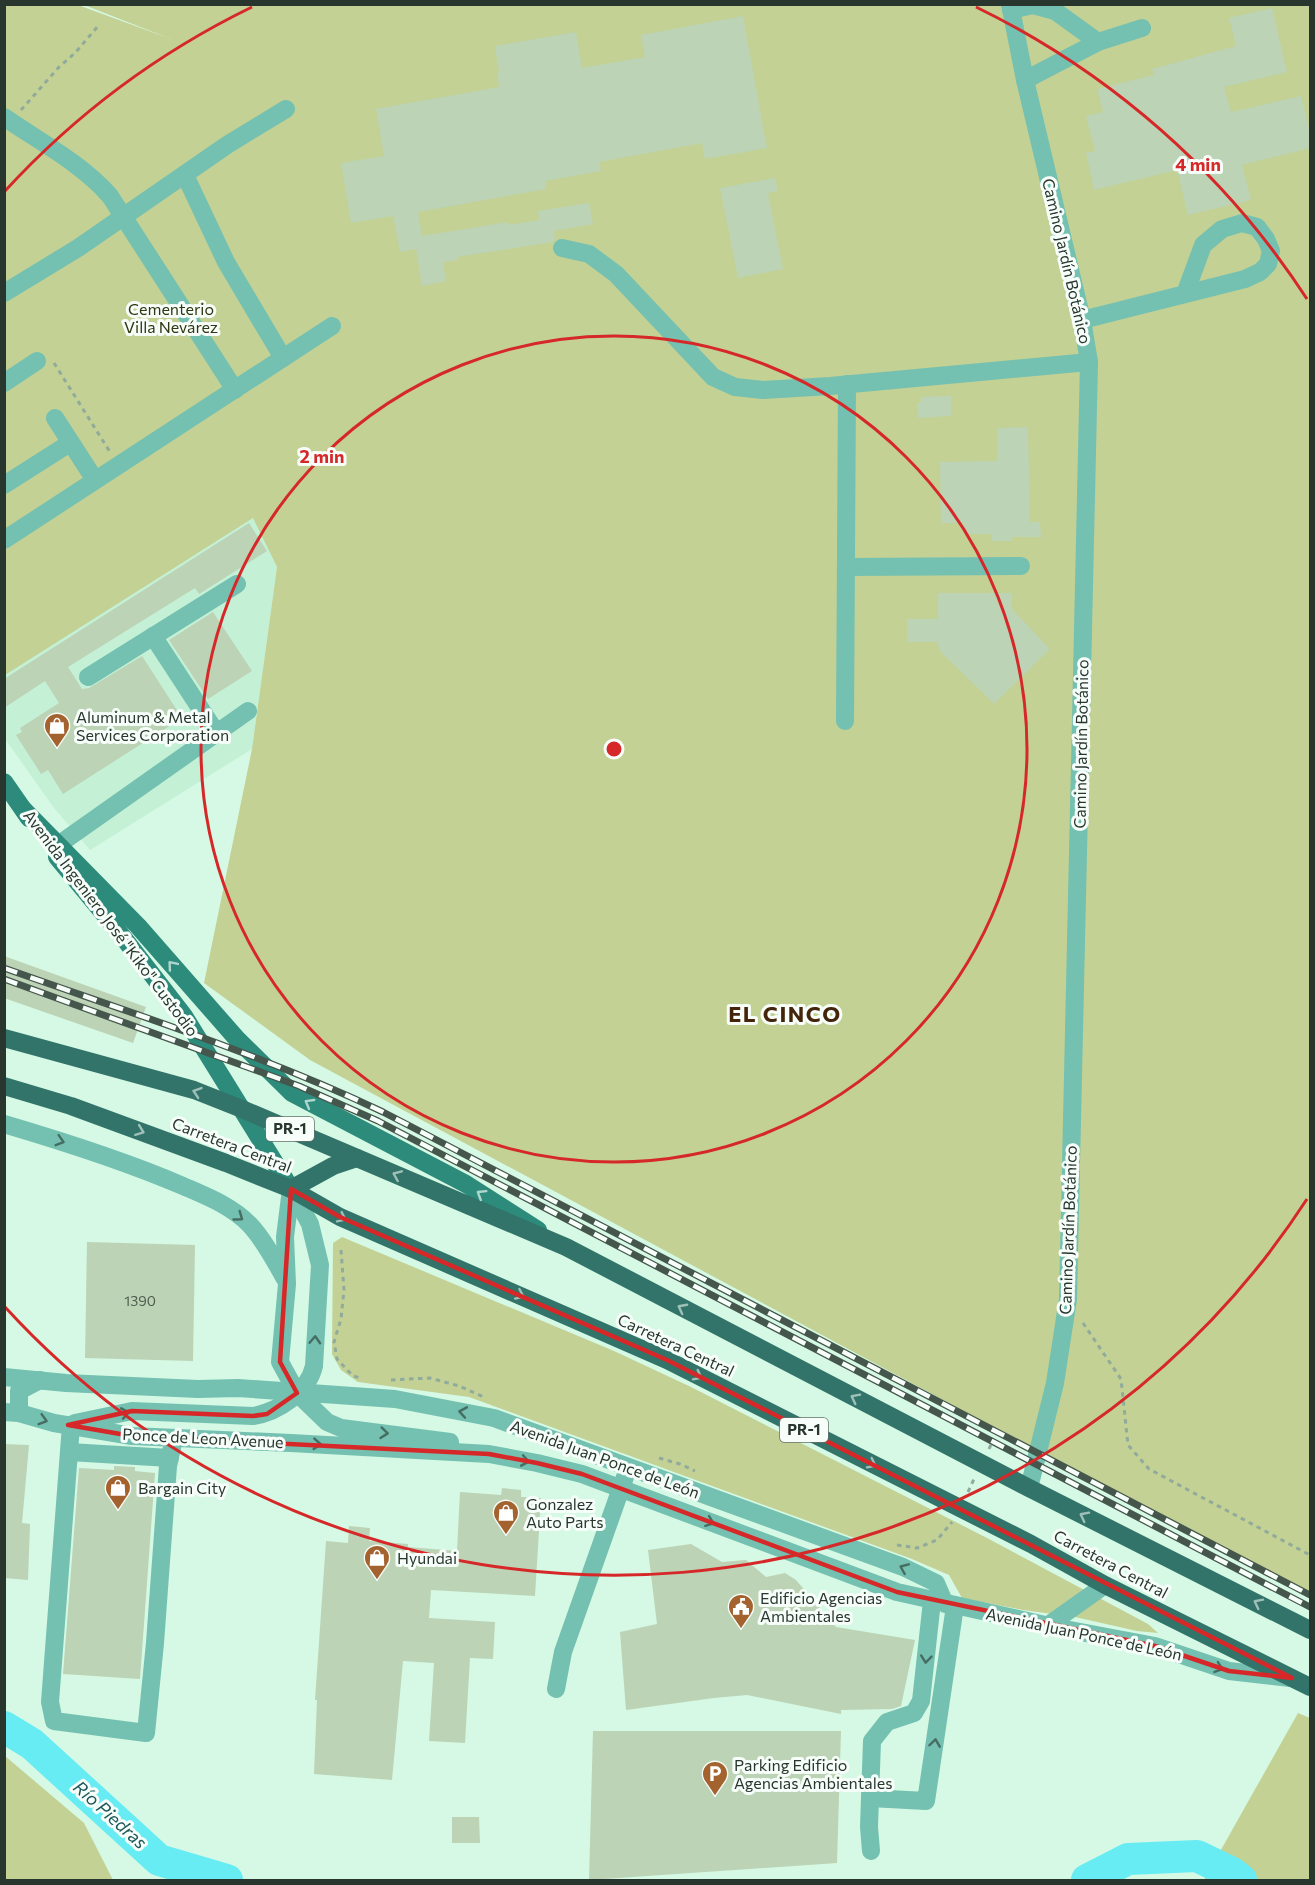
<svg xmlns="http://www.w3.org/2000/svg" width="1315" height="1885" viewBox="0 0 1315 1885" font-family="Commissioner,sans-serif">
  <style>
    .built { fill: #c4f0d6 }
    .green { fill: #c3d194 }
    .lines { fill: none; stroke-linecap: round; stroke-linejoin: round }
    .river { stroke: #67ecf4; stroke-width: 32 }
    .building { fill: #bcd3b6 }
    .path { stroke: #90ab9b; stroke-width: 3; stroke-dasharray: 4.5 4.5; stroke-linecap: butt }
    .minor { stroke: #74c0b1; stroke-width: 18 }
    .major { stroke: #2d8b7c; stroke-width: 18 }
    .highway { stroke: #327469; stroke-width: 18 }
    .rail-casing { stroke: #45564c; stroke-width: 7 }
    .rail { stroke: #f7fefa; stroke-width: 4.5; stroke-dasharray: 14; stroke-linecap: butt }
    .oneway { stroke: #b0d6ce }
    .oneway2 { stroke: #9ec0b9 }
    .oneway3 { stroke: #466d62 }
    .marked { fill: none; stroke: #d62828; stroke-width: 4.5; stroke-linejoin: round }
    .ring { fill: none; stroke: #d62828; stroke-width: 3 }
    .labels { text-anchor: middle; stroke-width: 6; stroke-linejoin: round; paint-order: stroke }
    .number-label { font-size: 14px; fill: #4d5d50 }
    .shield { fill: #f7fefa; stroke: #66726b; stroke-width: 1.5 }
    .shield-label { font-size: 15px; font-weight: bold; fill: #28362e }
    .street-label { font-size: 16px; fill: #28362e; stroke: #f7fefa }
    .park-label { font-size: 16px; fill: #2f3610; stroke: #f7fefa }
    .poi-label { font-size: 16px; fill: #28362e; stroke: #f7fefa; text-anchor: start }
    .water-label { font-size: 18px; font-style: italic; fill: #1d575a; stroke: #f7fefa }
    .district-label { font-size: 22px; font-weight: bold; letter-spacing: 1.5px; fill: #44250b; stroke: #f7fefa }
    .centre { fill: #d62828; stroke: #f7fefa; stroke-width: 3 }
    .ring-label { font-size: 18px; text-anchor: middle; font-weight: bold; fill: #d62828; stroke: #f7fefa; stroke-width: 6; stroke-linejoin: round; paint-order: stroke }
  </style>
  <rect width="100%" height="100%" fill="#d5f9e4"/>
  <polygon class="built" points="253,517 277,567 252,749 90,850 54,808 5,739 4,675"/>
  <g class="green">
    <polygon points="5,5 78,5 171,39 84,5 1310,5 1310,1597 310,1060 204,983 252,749 277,567 253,518 5,675"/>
    <polygon points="342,1237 614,1351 691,1387 987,1538 1148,1624 1158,1633 1137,1631 1075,1617 1023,1610 962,1598 949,1575 912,1559 469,1397 358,1382 341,1370 332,1354 333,1243"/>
    <polygon points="1298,1713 1310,1718 1310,1880 1204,1880"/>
    <polygon points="5,1756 84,1823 113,1880 5,1880"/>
  </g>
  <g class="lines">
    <g class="river">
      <polyline points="4,1727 32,1744 159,1860 227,1880"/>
      <polyline points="1087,1880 1128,1859 1197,1856 1232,1873 1241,1880"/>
    </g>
  </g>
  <g class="building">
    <polygon points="1272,8 1287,72 1224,87 1231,112 1301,96 1311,136 1311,148 1242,165 1251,200 1188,215 1177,170 1094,190 1086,153 1095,151 1086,116 1103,112 1097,89 1154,75 1152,69 1236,46 1229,18"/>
    <polygon points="743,16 767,148 705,159 702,143 599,162 601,171 545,181 546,189 418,212 422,236 508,222 509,225 539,220 538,211 589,203 593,224 554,231 555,239 553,242 457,257 458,260 443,262 446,281 422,286 416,249 400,252 393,216 351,223 341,163 384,156 376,109 499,87 497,73 499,72 495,46 576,32 582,68 645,57 641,35"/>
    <polygon points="775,178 778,191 768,193 783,269 738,278 720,188"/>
    <polygon points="951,396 951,416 918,418 917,402 921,402 921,397"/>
    <polygon points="1028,427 1030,522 1040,522 1041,537 1012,537 1012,541 992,541 992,534 963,534 963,523 941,523 940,462 997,461 997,428"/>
    <polygon points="249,523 267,551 199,594 195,588 68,667 82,689 89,688 142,656 182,718 63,794 48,770 41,774 16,735 22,732 20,728 59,703 45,681 4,708 4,679"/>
    <polygon points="938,593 1012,593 1012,609 1050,649 994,704 939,650 938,642 907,642 907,619 938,619"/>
    <polygon points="213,612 252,671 208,699 169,640"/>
    <polygon points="4,956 146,1007 133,1043 4,998"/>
    <polygon points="87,1242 195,1245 193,1361 85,1358"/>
    <polygon points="4,1444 29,1445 22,1523 30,1524 28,1580 4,1578"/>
    <polygon points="114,1466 135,1467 135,1471 155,1473 140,1679 63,1674 79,1468 114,1470"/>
    <polygon points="502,1488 521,1490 521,1497 541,1498 535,1596 431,1590 429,1618 495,1622 493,1659 470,1658 465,1743 429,1741 434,1663 403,1661 392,1780 314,1774 317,1700 315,1700 326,1541 348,1543 349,1526 370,1528 369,1541 408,1544 408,1547 457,1551 460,1492 501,1495"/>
    <polygon points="691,1544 722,1562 746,1560 766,1577 785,1573 796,1580 836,1627 915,1640 901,1706 892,1709 841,1710 841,1714 747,1695 714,1698 626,1710 620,1632 657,1624 648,1550"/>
    <polygon points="593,1731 841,1731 837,1863 589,1880"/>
    <polygon points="452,1817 479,1817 480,1843 452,1843"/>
  </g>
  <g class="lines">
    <g class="path">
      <polyline points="21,110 59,67 75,53 99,25"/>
      <polyline points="54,363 110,452"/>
      <polyline points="341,1250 344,1290 341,1319 334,1342 337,1359 353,1376 361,1378"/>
      <polyline points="1083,1323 1121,1379 1128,1445 1149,1469 1310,1555"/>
      <polyline points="391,1380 430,1378 459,1386 486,1398"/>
      <polyline points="989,1449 992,1442"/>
      <polyline points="659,1458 680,1464 695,1471"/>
      <polyline points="968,1492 974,1479"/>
      <polyline points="897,1545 917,1548 937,1540 952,1522"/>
    </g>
    <g class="minor">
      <polyline points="1010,4 1025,80 1082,320 1089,362 1068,1299 1055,1383 1029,1488"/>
      <polyline points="1011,10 1033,5 1055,11 1098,42 1142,28"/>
      <polyline points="1025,80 1098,42"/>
      <path d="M4,117c36,25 77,46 106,79l125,194"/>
      <polyline points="185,175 226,262 283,358"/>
      <polyline points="562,248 589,254 616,274 713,377 735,387 763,390 830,386 1089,362"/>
      <polyline points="4,293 78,248 227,145 286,109"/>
      <polyline points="1082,320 1245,279 1260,272 1268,264 1271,251 1266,239 1257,227 1242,223 1222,229 1203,245 1185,294"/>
      <polyline points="4,383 37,361"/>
      <polyline points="55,418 95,480"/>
      <polyline points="4,485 70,443"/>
      <polyline points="4,540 332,326"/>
      <polyline points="846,567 1021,566"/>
      <polyline points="153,636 217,734"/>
      <polyline points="88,677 237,584"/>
      <polyline points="845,721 847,384"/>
      <polyline points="58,845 248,711"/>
      <path d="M4,1124c61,18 121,37 179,62 23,10 49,20 67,39 14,15 25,36 35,54"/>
      <polyline points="291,1189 285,1237 287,1284 280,1362 297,1393 327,1422 341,1428 450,1442"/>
      <polyline points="4,1377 66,1383 198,1389 238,1388 395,1399 494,1418 903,1567 936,1583 945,1604"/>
      <polyline points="4,1412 19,1413 54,1423 132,1436 291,1443 489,1454 537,1463 582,1474 897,1592 1054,1627 1155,1646 1229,1671 1290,1678"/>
      <polyline points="19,1413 19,1391 40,1380"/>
      <path d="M75,1423l57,-12 121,5c25,-4 55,-24 61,-50l6,-101 -10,-41 -19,-35"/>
      <polyline points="71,1425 50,1702 54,1721 146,1733 155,1643 168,1466 174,1438"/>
      <polyline points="69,1452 170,1458"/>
      <polyline points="1047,1626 1105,1585"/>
      <polyline points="556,1689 563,1652 625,1477"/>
      <polyline points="870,1798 926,1801 955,1606"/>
      <polyline points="871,1851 869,1827 872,1741 887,1722 914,1713 921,1701 932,1601"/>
    </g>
    <g class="major">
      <polyline points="4,782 29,818"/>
      <polyline points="23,809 138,926 237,1039 292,1093 466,1184 538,1230"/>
      <polyline points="57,857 119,932 184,1016 291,1189"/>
    </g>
    <g class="highway">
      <polyline points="4,1038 194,1090 242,1109 566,1247 1029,1488 1310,1630"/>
      <polyline points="4,1086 71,1106 226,1163 291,1189 340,1217 667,1360 1031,1544 1105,1585 1310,1687"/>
      <polyline points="291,1189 333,1166 357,1158"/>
    </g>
    <defs>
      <g id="rail">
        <path d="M4,968c127,45 257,86 379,144l927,483"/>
        <polyline points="4,979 258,1071 299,1086 378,1121 1310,1607"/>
      </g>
    </defs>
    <use href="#rail" class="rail-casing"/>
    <use href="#rail" class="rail"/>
  </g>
  <defs><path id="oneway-chevron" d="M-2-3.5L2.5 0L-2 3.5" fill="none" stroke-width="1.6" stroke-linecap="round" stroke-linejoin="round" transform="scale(1.5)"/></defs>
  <g class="oneway">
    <use href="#oneway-chevron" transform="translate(172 965) rotate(-130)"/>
    <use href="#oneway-chevron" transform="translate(309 1103) rotate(-150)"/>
    <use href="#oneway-chevron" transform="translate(481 1194) rotate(-148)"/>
  </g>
  <g class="oneway2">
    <use href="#oneway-chevron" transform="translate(197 1092) rotate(-161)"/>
    <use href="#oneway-chevron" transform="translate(140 1131) rotate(21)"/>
    <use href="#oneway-chevron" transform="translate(397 1175) rotate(-157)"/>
    <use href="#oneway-chevron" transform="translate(342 1218) rotate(26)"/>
    <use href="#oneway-chevron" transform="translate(520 1295) rotate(24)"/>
    <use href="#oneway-chevron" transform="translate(682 1308) rotate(-152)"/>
    <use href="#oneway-chevron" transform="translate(698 1376) rotate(27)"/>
    <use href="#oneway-chevron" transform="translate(855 1398) rotate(-153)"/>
    <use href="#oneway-chevron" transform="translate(872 1464) rotate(27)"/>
    <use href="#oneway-chevron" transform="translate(1084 1516) rotate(-153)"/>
    <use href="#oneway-chevron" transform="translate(1258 1603) rotate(-153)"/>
  </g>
  <g class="oneway3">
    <use href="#oneway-chevron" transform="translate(60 1141) rotate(17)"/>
    <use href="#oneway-chevron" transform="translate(239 1217) rotate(36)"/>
    <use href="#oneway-chevron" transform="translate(315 1340) rotate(-87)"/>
    <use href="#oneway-chevron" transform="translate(463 1412) rotate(-170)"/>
    <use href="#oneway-chevron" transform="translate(125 1413) rotate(-10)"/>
    <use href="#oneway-chevron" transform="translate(43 1420) rotate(16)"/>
    <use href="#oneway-chevron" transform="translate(384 1433) rotate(6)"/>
    <use href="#oneway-chevron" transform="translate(317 1444) rotate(4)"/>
    <use href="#oneway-chevron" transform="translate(525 1461) rotate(10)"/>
    <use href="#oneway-chevron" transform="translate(710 1522) rotate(21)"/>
    <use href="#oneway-chevron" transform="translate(904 1568) rotate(-157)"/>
    <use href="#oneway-chevron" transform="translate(926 1659) rotate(96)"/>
    <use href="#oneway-chevron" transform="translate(1219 1668) rotate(19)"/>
    <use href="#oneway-chevron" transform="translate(935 1743) rotate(-82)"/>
  </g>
  <path class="marked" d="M291,1189l49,28 327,143 625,318 -63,-7 -74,-25 -258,-54 -315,-118 -45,-11 -48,-9 -357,-18 -64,-11 64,-14 121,5 14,-2 30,-21 -17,-31z"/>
  <g class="ring">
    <circle cx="614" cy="749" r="413"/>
    <path d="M1307 1199A826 826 0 0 1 5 1307M5 191A826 826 0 0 1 252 7M976 7A826 826 0 0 1 1307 299"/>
  </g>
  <defs>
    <symbol id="shop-pin" viewBox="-11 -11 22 30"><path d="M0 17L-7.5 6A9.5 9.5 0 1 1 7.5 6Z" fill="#a4622e" stroke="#f7fefa"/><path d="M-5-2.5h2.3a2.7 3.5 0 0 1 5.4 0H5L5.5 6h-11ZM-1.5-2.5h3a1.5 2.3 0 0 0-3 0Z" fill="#fff"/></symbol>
    <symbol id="civic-pin" viewBox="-11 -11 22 30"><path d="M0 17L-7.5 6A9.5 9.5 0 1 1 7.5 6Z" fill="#a4622e" stroke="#f7fefa"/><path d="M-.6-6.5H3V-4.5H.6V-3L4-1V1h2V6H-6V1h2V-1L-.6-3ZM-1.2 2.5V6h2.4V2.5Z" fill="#fff"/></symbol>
    <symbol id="parking-pin" viewBox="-11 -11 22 30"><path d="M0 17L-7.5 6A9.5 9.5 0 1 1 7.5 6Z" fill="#a4622e" stroke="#f7fefa"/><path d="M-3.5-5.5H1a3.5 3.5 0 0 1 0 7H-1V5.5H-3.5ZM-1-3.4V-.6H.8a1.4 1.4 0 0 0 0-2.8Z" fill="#fff"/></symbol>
  </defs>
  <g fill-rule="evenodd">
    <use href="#shop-pin" x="42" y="711" width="30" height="40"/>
    <use href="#shop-pin" x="103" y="1473" width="30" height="40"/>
    <use href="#shop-pin" x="491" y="1498" width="30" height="40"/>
    <use href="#shop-pin" x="362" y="1543" width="30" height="40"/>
    <use href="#civic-pin" x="726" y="1592" width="30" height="40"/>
    <use href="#parking-pin" x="700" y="1759" width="30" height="40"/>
  </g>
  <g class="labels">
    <g class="number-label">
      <text x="140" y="1306">1390</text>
    </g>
    <g class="shield">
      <rect x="266" y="1117" width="48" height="24" rx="4.5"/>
      <rect x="780" y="1418" width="48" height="24" rx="4.5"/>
    </g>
    <g class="shield-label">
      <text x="290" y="1134">PR-1</text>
      <text x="804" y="1435">PR-1</text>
    </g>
    <g class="street-label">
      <text transform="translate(1067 261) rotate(77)" y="6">Camino Jardín Botánico</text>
      <text transform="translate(1081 744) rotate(-89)" y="6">Camino Jardín Botánico</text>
      <text transform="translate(111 923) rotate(53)" y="6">Avenida Ingeniero José "Kiko" Custodio</text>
      <text transform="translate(232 1145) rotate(21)" y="6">Carretera Central</text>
      <text transform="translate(1068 1230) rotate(-88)" y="6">Camino Jardín Botánico</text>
      <text transform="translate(676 1345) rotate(25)" y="6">Carretera Central</text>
      <text transform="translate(203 1438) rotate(3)" y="6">Ponce de Leon Avenue</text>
      <text transform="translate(605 1459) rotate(20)" y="6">Avenida Juan Ponce de León</text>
      <text transform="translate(1111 1564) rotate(28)" y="6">Carretera Central</text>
      <text transform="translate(1084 1634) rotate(12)" y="6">Avenida Juan Ponce de León</text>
    </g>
    <g class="park-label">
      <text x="171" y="315">Cementerio<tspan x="171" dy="18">Villa Nevárez</tspan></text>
    </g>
    <g class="poi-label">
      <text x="76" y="723">Aluminum &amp; Metal<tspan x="76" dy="18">Services Corporation</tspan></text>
      <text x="138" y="1494">Bargain City</text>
      <text x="526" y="1510">Gonzalez<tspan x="526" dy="18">Auto Parts</tspan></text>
      <text x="397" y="1564">Hyundai</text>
      <text x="760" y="1604">Edificio Agencias<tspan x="760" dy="18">Ambientales</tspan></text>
      <text x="734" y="1771">Parking Edificio<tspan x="734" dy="18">Agencias Ambientales</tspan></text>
    </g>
    <g class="water-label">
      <text transform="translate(110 1815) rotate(42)" y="6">Río Piedras</text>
    </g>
    <g class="district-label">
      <text x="785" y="1022">EL CINCO</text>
    </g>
  </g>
  <circle cx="614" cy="749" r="9" class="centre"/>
  <g class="ring-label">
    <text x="1198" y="171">4 min</text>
    <text x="322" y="463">2 min</text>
  </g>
  <rect width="1315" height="1885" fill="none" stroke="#28362e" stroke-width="12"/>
</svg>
